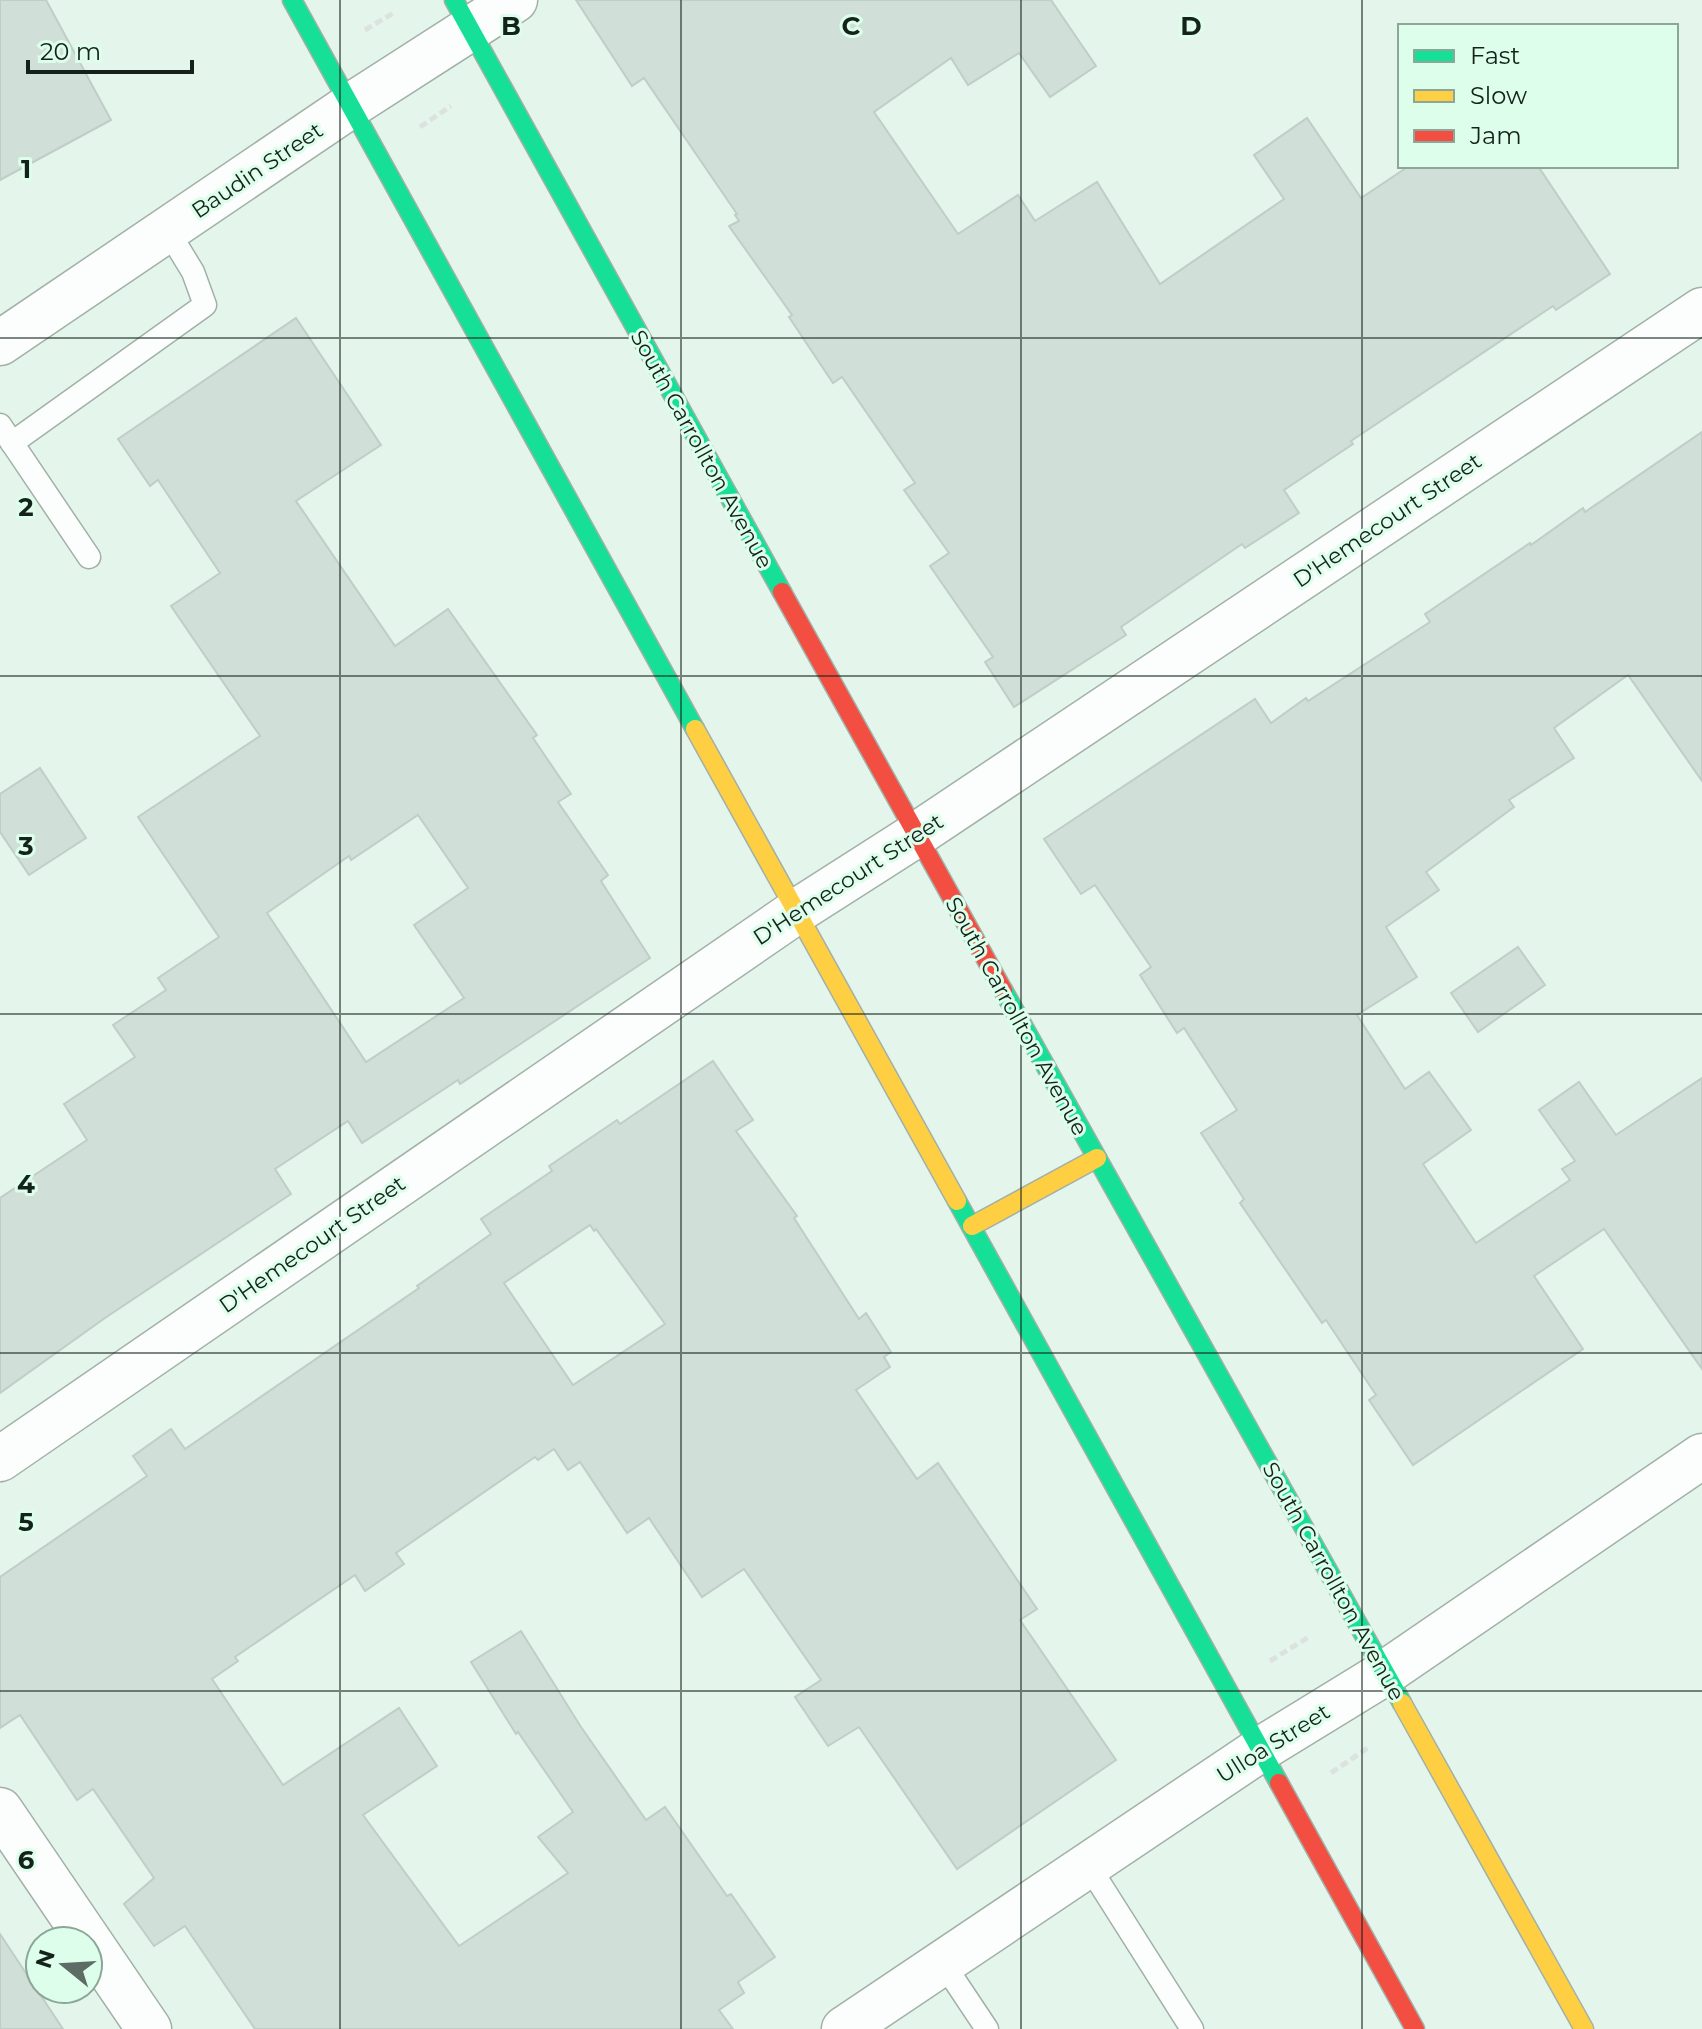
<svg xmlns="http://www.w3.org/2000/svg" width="1702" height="2029" viewBox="0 0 1702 2029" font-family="Montserrat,sans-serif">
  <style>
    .building { fill: #d0dfd8; stroke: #bfcec7; stroke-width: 2; fill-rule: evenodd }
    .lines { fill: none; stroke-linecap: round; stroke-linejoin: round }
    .lane-casing { stroke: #a2b0a8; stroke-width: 25 }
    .street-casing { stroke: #a2b0a8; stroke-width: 47 }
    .fast-casing { stroke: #a2b0a8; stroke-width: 21 }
    .slow-casing { stroke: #a2b0a8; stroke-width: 21 }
    .jam-casing { stroke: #a2b0a8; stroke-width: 21 }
    .path { stroke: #dce2de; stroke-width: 5; stroke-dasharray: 8 4; stroke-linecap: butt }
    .lane { stroke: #fbfefc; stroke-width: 22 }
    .street { stroke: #fbfefc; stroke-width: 44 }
    .fast { stroke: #16e098; stroke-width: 18 }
    .slow { stroke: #ffcf43; stroke-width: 18 }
    .jam { stroke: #f24e42; stroke-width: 18 }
    .grid { fill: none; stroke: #15221b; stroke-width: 2; stroke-opacity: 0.55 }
    .labels { text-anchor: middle; stroke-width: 6; stroke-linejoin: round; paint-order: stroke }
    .street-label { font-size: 22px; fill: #15221b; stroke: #dcfeea }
    .grid-label { font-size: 26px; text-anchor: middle; font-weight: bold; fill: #15221b; stroke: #dcfeea; stroke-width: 6; stroke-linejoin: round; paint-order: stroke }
  </style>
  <rect width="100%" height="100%" fill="#e4f6eb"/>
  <g class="building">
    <polygon points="0,0 46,0 111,120 0,180"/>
    <polygon points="576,0 1051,0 1096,66 1050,97 1019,53 968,85 951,58 874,112 958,234 1018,195 1035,221 1097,182 1160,284 1284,199 1254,155 1307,118 1361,198 1409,166 1538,166 1610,274 1556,310 1553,306 1351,441 1353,444 1284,490 1299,513 1245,548 1242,544 1121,627 1126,635 1014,707 985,662 993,657 930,566 949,553 904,490 915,483 842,377 833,383 789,317 792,315 729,226 739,221 735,215 737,214 644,78 632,86"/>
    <path d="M296,318l85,127 -85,56 99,145 53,-37 89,126 -4,3 38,56 -13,8 50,73 -7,6 49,77 -190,126 -2,-4 -96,63 -14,-22 -73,48 16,25 -186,124 -105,75v-195l87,-58 -23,-36 71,-47 -22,-32 53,-35 -8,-12 61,-41 -81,-120 122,-81 -89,-130 49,-33 -62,-93 -8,6 -32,-47zM418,815l50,73 -54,37 50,73 -98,64 -99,-149 82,-57 2,4z"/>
    <polygon points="1702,432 1702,781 1628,675 1554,728 1574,758 1509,800 1514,807 1426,872 1439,890 1386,927 1417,977 1357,1015 1405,1089 1429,1072 1471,1130 1423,1164 1476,1243 1570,1180 1562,1169 1575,1161 1539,1110 1579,1082 1616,1135 1702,1078 1702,1369 1604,1229 1534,1276 1583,1349 1413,1465 1369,1400 1376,1395 1326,1320 1322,1323 1240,1203 1244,1199 1201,1133 1237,1110 1184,1028 1177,1033 1140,975 1151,967 1095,885 1081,894 1044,839 1255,699 1271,723 1306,698 1308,701 1430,622 1425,614 1530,543 1531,545 1583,508 1585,512"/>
    <polygon points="40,768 86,838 29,875 0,832 0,794"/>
    <polygon points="1518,947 1545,985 1478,1032 1451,993"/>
    <path d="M713,1061l40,59 -17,11 61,85 -3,2 65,101 7,-6 25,39 -7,5 6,10 -34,23 61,89 21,-16 99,146 -17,11 96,140 -159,109 -98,-142 -31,19 -33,-49 26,-17 -77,-111 -42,28 -53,-79 -22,15 -47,-71 -12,8 -14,-21 -16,11 -3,-3 -139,96 8,11 -39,27 -10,-16 -120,82 3,4 -26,18 71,106 116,-77 38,58 -74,49 96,131 109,-73 -30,-36 35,-25 -55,-80 -2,2 -45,-72 50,-31 60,96 65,93 19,-13 62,89 4,-2 44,63 -37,25 6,11 -25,17 14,19h-478l-70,-103 -31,20 -30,-42 30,-26 -61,-89 -16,11 -57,-85 -20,13v-151l147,-101 -14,-20 38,-27 14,20 234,-161 -2,-2 74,-52 -10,-15 71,-48 -3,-5 68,-46 3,4zM590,1225l4,6 2,-2 69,95 -92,61 -69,-102z"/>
    <polygon points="0,1934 63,2029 0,2029"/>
  </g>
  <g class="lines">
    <defs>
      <g id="lane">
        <polyline points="0,425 89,557"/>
        <polyline points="12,443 205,305 193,272 168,231"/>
        <polyline points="1088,1865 1192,2029"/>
        <polyline points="943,1963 987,2029"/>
      </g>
      <g id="street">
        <polyline points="0,343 350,106 515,0"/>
        <polyline points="0,1459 797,911 916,835 1702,310"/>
        <polyline points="0,1810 149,2029"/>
        <polyline points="844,2029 1261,1749 1385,1673 1702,1456"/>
      </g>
      <g id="fast">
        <polyline points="292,0 695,729"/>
        <polyline points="454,0 782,592"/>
        <polyline points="1003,990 1402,1703"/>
        <polyline points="957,1201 1279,1783"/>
      </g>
      <g id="slow">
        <polyline points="695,729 957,1201"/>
        <polyline points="972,1226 1097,1158"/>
        <polyline points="1402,1703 1584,2029"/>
      </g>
      <g id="jam">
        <polyline points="782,592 1003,990"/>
        <polyline points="1279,1783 1415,2029"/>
      </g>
    </defs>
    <use href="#lane" class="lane-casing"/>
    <use href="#street" class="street-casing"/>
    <use href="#fast" class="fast-casing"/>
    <use href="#slow" class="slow-casing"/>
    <use href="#jam" class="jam-casing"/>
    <g class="path">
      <polyline points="365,30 395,12"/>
      <polyline points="420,127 451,106"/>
      <polyline points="1270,1661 1309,1637"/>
      <polyline points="1331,1773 1369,1747"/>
    </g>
    <use href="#lane" class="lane"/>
    <use href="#street" class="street"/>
    <use href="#fast" class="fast"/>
    <use href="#slow" class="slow"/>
    <use href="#jam" class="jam"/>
  </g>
  <path class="grid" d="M340,0v2029M681,0v2029M1021,0v2029M1362,0v2029M0,338h1702M0,676h1702M0,1014h1702M0,1353h1702M0,1691h1702"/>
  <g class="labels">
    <g class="street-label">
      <text transform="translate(257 170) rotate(-34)" y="8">Baudin Street</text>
      <text transform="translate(702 449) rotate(61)" y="8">South Carrollton Avenue</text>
      <text transform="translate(1387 520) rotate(-34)" y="8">D'Hemecourt Street</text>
      <text transform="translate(848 879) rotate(-33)" y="8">D'Hemecourt Street</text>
      <text transform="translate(1017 1016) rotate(61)" y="8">South Carrollton Avenue</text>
      <text transform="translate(312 1244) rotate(-35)" y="8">D'Hemecourt Street</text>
      <text transform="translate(1334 1581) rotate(61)" y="8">South Carrollton Avenue</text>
      <text transform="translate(1273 1743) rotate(-32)" y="8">Ulloa Street</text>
    </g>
  </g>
  <g class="grid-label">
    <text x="511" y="35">B</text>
    <text x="851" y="35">C</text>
    <text x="1191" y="35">D</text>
    <text x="26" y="178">1</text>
    <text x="26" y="516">2</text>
    <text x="26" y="855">3</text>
    <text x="26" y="1193">4</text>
    <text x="26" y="1531">5</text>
    <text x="26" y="1869">6</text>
  </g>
  <rect x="1398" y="24" width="280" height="144" fill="#dcfeea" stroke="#8ca697" stroke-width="2"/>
  <rect x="1414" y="50" width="40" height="12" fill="#16e098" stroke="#8ca697" stroke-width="2"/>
  <text x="1470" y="64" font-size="24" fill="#15221b">Fast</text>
  <rect x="1414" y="90" width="40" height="12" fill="#ffcf43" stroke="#8ca697" stroke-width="2"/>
  <text x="1470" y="104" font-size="24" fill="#15221b">Slow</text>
  <rect x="1414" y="130" width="40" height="12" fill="#f24e42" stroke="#8ca697" stroke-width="2"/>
  <text x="1470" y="144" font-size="24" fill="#15221b">Jam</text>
  <g transform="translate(64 1965) rotate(288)"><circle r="38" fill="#dcfeea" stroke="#8ca697" stroke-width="2"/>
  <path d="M0-6L14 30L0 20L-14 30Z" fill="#5d6c64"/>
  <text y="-12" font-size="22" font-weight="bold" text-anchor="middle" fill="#15221b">N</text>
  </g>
  <path d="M28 60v12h164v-12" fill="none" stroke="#15221b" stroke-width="4"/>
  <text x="40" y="60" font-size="24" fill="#15221b" stroke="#dcfeea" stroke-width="6" paint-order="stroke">20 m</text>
</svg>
